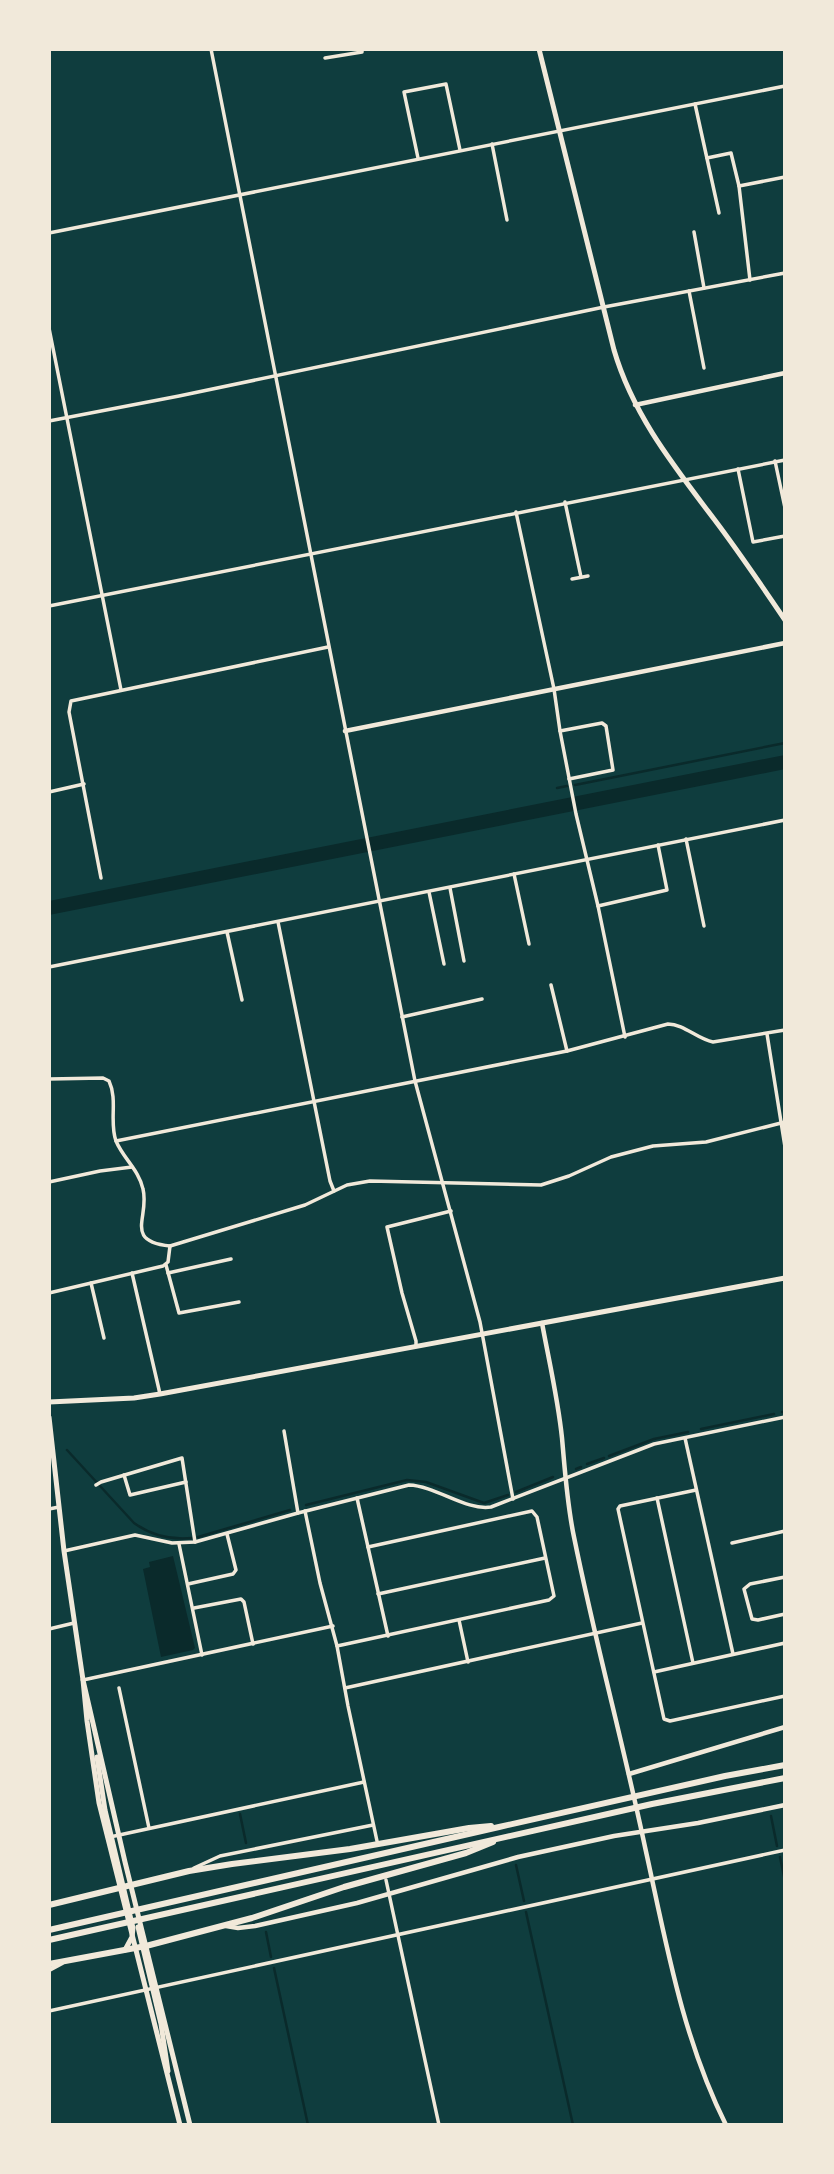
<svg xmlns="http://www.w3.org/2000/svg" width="834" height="2174" viewBox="0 0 834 2174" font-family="Montserrat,sans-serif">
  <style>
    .water { fill: #0a2a2b }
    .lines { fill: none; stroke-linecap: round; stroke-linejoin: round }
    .stream { stroke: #0a2a2b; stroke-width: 2.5 }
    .river { stroke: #0a2a2b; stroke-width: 14 }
    .minor { stroke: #f1e9da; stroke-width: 3.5 }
    .tertiary { stroke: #f1e9da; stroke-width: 4.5 }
    .secondary { stroke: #f1e9da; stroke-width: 5 }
    .primary { stroke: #f1e9da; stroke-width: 5 }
    .trunk { stroke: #f1e9da; stroke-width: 6 }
  </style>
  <rect width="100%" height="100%" fill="#0f3d3e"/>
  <polygon class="water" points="173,1556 195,1648 193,1650 161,1657 143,1569 150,1567 149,1562"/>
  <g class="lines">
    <g class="stream">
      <polyline points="575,785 785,743"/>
      <polyline points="557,788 567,786"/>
      <polyline points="782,1412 785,1412"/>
      <polyline points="701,1429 774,1414"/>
      <path d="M67,1450l67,73c18,13 37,17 58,15"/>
      <polyline points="609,1456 654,1439 688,1432"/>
      <polyline points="587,1464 604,1458"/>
      <polyline points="576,1469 581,1467"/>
      <polyline points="516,1492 553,1477"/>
      <polyline points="306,1505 407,1480 426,1482 484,1503 508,1495"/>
      <polyline points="198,1537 290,1510"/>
      <polyline points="240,1814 246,1843"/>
      <polyline points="771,1816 777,1846"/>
      <polyline points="780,1857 785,1881"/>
      <polyline points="516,1865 524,1901"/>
      <polyline points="526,1912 573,2125"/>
      <polyline points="266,1932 271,1957"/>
      <polyline points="274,1968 308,2125"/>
    </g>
    <polyline class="river" points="49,908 785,762"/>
    <g class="minor">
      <polyline points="211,49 415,1081 480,1322 513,1499"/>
      <polyline points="325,58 362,52 362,49"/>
      <polyline points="695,104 719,213"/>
      <polyline points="492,144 507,220"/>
      <polyline points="418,158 404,92 446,84 460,150"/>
      <polyline points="707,158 731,153 739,186 785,177"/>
      <polyline points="739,186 750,280"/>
      <polyline points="694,232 704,288"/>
      <polyline points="49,233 785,86"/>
      <polyline points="689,291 704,368"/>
      <polyline points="49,328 121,690"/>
      <polyline points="49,421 179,396 604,307 785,273"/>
      <polyline points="775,461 785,508"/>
      <polyline points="738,469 753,542 785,536"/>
      <polyline points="565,502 581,577"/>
      <polyline points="516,512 554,689 560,731 576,814 598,906 625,1037"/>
      <polyline points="572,579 588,576"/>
      <polyline points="49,606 785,460"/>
      <polyline points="560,731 602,723 606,726 613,770 569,779"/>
      <polyline points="49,792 84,784"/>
      <polyline points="686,839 704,926"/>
      <polyline points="514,874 529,944"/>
      <polyline points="101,878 69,712 71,701 328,647"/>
      <polyline points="450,888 464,961"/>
      <polyline points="429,892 444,964"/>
      <polyline points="598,906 667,890 658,845"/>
      <polyline points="278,922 330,1181 334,1191"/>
      <polyline points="227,932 242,1000"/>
      <polyline points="49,967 785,820"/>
      <polyline points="551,985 567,1051"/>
      <polyline points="402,1017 482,999"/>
      <polyline points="767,1034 785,1147"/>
      <path d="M49,1079l54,-1 6,3c9,19 0,41 7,60 7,17 23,29 27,48 7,28 -20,52 27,57l135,-41 42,-20 23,-4 171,4 28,-9 42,-19 42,-11 53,-4 79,-20"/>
      <path d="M116,1141l451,-90 101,-27c16,0 29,15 45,18l72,-12"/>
      <polyline points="49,1182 100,1171 132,1167"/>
      <polyline points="166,1265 179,1313 239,1302"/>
      <polyline points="132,1273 160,1394"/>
      <polyline points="168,1273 231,1259"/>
      <polyline points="91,1283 104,1338"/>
      <polyline points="49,1293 163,1266 168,1262 170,1246"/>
      <polyline points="416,1346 416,1341 402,1293 387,1227 451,1211"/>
      <polyline points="284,1431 298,1513"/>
      <polyline points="685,1438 733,1654"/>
      <polyline points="124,1475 130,1495 186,1482"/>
      <polyline points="96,1485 101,1482 182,1458 195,1542"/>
      <polyline points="696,1490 620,1506 618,1509 664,1719 670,1721 785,1696"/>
      <polyline points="357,1498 388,1636"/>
      <polyline points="657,1498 693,1663"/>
      <polyline points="49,1509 59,1507"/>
      <polyline points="305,1511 320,1583 337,1646 348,1706 377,1841"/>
      <polyline points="732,1543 785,1531"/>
      <polyline points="179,1544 202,1655"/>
      <path d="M64,1551l71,-16 37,8 23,-1 103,-29 111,-28c27,1 57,26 82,22l163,-63 131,-27"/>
      <polyline points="785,1577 750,1584 744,1589 752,1619 758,1620 785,1614"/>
      <polyline points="188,1584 233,1574 236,1570 227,1534"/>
      <polyline points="378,1594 545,1558"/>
      <polyline points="194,1608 241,1599 244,1602 253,1644"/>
      <polyline points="459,1620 468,1662"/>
      <polyline points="49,1629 74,1623"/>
      <polyline points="337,1646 549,1600 554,1596 537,1517 532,1511 368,1547"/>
      <polyline points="654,1672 785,1643"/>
      <polyline points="83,1680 333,1626"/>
      <polyline points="119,1688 149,1828"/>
      <polyline points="345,1688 642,1623"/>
      <polyline points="110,1837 364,1782"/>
      <polyline points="194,1868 220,1856 373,1825"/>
      <polyline points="386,1880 439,2125"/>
      <polyline points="49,2011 785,1850"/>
    </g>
    <g class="tertiary">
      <polyline points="635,405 785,373"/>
      <polyline points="345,731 785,643"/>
      <path d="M542,1323c7,38 16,76 20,115 3,33 5,66 12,99 21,104 49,206 71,310 21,95 37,190 81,278"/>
      <polyline points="629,1774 785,1727"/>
      <polyline points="226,1926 238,1928 255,1926 357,1903 518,1857 614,1836 698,1823 785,1805"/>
      <polyline points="49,1970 62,1963"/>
    </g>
    <polyline class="secondary" points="49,1402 134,1398 160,1394 785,1278"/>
    <g class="primary">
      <path d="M539,49l75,301c19,65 60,116 100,169 25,33 48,67 71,101"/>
      <polyline points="49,1417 64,1551 83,1680"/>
      <polyline points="97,1757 105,1810 133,1928 132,1937 125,1950"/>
      <polyline points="138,1927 161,2024 168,2071"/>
      <polyline points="180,2125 99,1803 87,1721 83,1680 125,1862 190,2125"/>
    </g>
    <g class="trunk">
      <polyline points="49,1905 189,1871 232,1864 350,1849 469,1828 491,1826"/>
      <polyline points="49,1930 499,1827 725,1776 785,1765"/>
      <polyline points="49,1940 652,1804 785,1778"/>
      <polyline points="49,1964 146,1946 252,1918 344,1887 466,1853 493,1842"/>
    </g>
  </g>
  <rect width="834" height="2174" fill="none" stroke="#f1e9da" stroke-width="102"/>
</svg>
